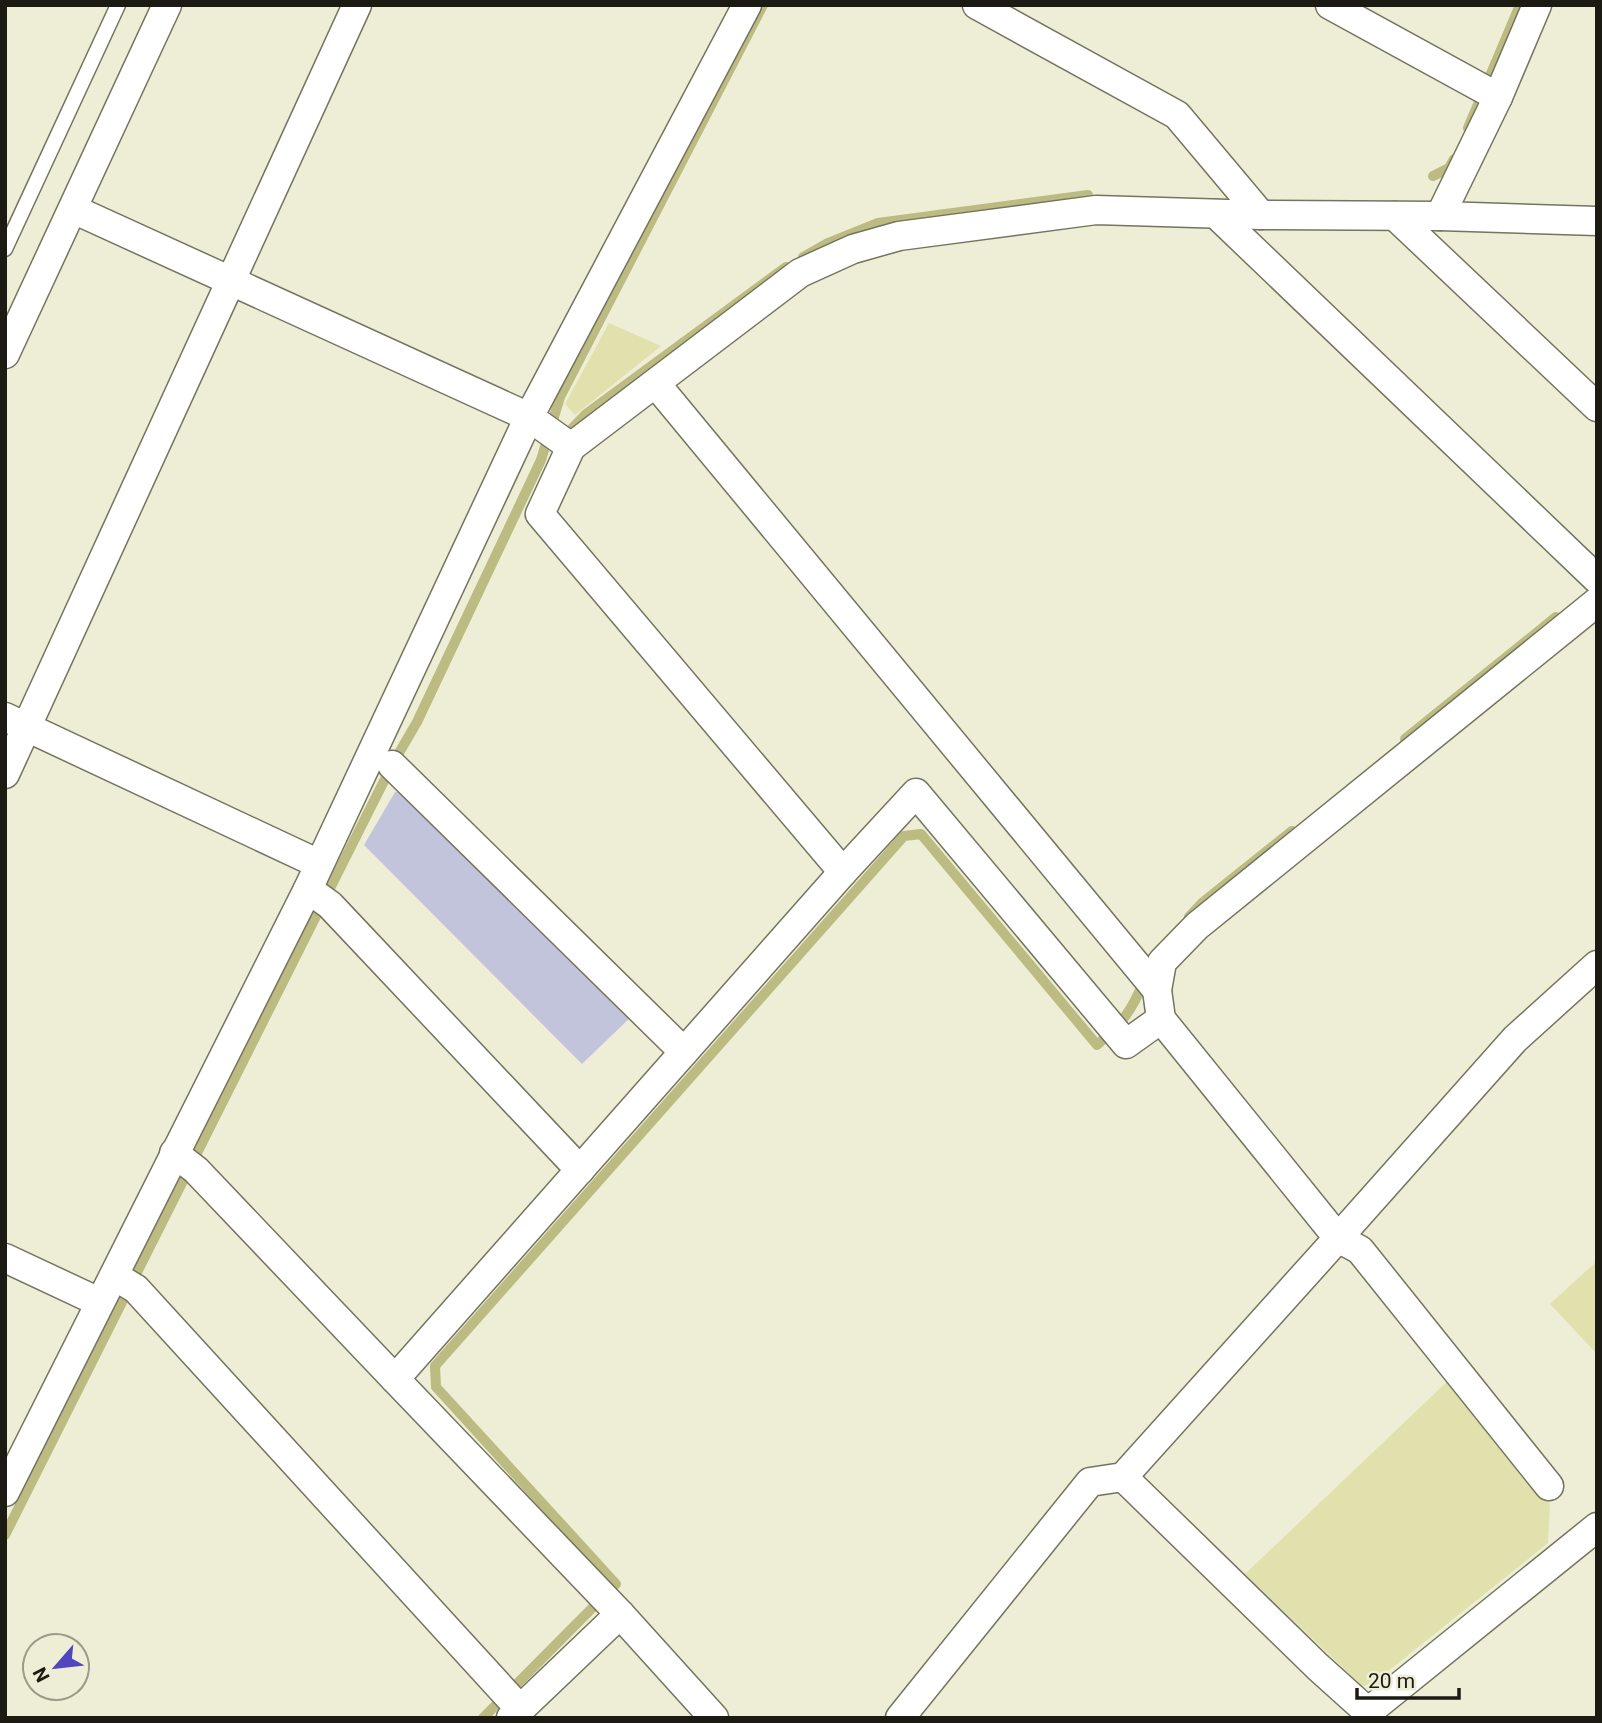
<svg xmlns="http://www.w3.org/2000/svg" width="1602" height="1723" viewBox="0 0 1602 1723" font-family="Roboto,sans-serif">
  <style>
    .green { fill: #e1e1ad }
    .lines { fill: none; stroke-linecap: round; stroke-linejoin: round }
    .stream { stroke: #bcbb81; stroke-width: 10 }
    .building { fill: #c2c4db }
    .lane-casing { stroke: #74745f; stroke-width: 17 }
    .street-casing { stroke: #74745f; stroke-width: 31 }
    .lane { stroke: #fff; stroke-width: 14 }
    .street { stroke: #fff; stroke-width: 28 }
  </style>
  <rect width="100%" height="100%" fill="#eeeed6"/>
  <g class="green">
    <polygon points="609,323 661,346 575,415 565,404"/>
    <polygon points="1597,1261 1597,1354 1550,1304"/>
    <polygon points="1453,1376 1550,1504 1548,1543 1372,1684 1362,1686 1245,1574"/>
  </g>
  <g class="lines">
    <g class="stream">
      <polyline points="1468,128 1520,5"/>
      <polyline points="1433,176 1449,168 1454,159"/>
      <polyline points="803,257 826,244 878,223 1088,195"/>
      <polyline points="563,438 586,414 786,267"/>
      <polyline points="1405,739 1556,617"/>
      <polyline points="1189,917 1202,903 1292,831"/>
      <polyline points="5,1535 392,765 417,722 541,460 560,397 763,5"/>
      <path d="M483,1718l133,-134 -180,-197 -1,-21 469,-530 17,-2 176,211c26,-23 34,-33 47,-64"/>
    </g>
  </g>
  <polygon class="building" points="410,790 633,1015 582,1064 364,845 395,792"/>
  <g class="lines">
    <defs>
      <polyline id="lane" points="5,249 118,5"/>
      <g id="street">
        <polyline points="977,5 1177,115 1261,215"/>
        <polyline points="1330,5 1498,97"/>
        <polyline points="73,209 529,417 571,447"/>
        <polyline points="1216,214 1597,579"/>
        <polyline points="1395,216 1597,407"/>
        <polyline points="1440,216 1498,97 1537,5"/>
        <polyline points="5,354 167,5"/>
        <polyline points="656,384 1157,990"/>
        <polyline points="5,717 319,864"/>
        <polyline points="392,765 684,1052"/>
        <polyline points="5,774 357,5"/>
        <polyline points="843,872 540,514 571,447 800,273 853,249 899,236 1096,210 1261,215 1440,216 1597,221"/>
        <polyline points="308,889 330,905 580,1170"/>
        <polyline points="174,1153 196,1170 395,1379"/>
        <polyline points="5,1258 99,1302"/>
        <polyline points="115,1276 136,1289 520,1709"/>
        <polyline points="1123,1477 1318,1667 1368,1712 1371,1718"/>
        <polyline points="1549,1486 1360,1250 1338,1238 1515,1039 1597,965"/>
        <polyline points="5,1492 308,889 529,417 747,5"/>
        <polyline points="1368,1712 1597,1527"/>
        <polyline points="511,1718 620,1614"/>
        <polyline points="714,1718 620,1614 395,1379 843,872 916,793 1126,1044 1161,1019"/>
        <polyline points="900,1718 1090,1482 1123,1477 1338,1238 1161,1019 1157,990 1162,962 1197,926 1597,602"/>
      </g>
    </defs>
    <use href="#lane" class="lane-casing"/>
    <use href="#street" class="street-casing"/>
    <use href="#lane" class="lane"/>
    <use href="#street" class="street"/>
  </g>
  <rect width="1602" height="1723" fill="none" stroke="#1c1b13" stroke-width="14"/>
  <g transform="translate(56 1667) rotate(242)"><circle r="33" fill="#eeeed6" stroke="#9a9a88" stroke-width="2"/>
  <path d="M0-5L12 26L0 18L-12 26Z" fill="#5046bd"/>
  <text y="-10" font-size="19" font-weight="bold" text-anchor="middle" fill="#1c1b13">N</text>
  </g>
  <path d="M1357 1688v10h102v-10" fill="none" stroke="#1c1b13" stroke-width="3.5"/>
  <text x="1368" y="1688" font-size="21" fill="#1c1b13" stroke="#eeeed6" stroke-width="5" paint-order="stroke">20 m</text>
</svg>
